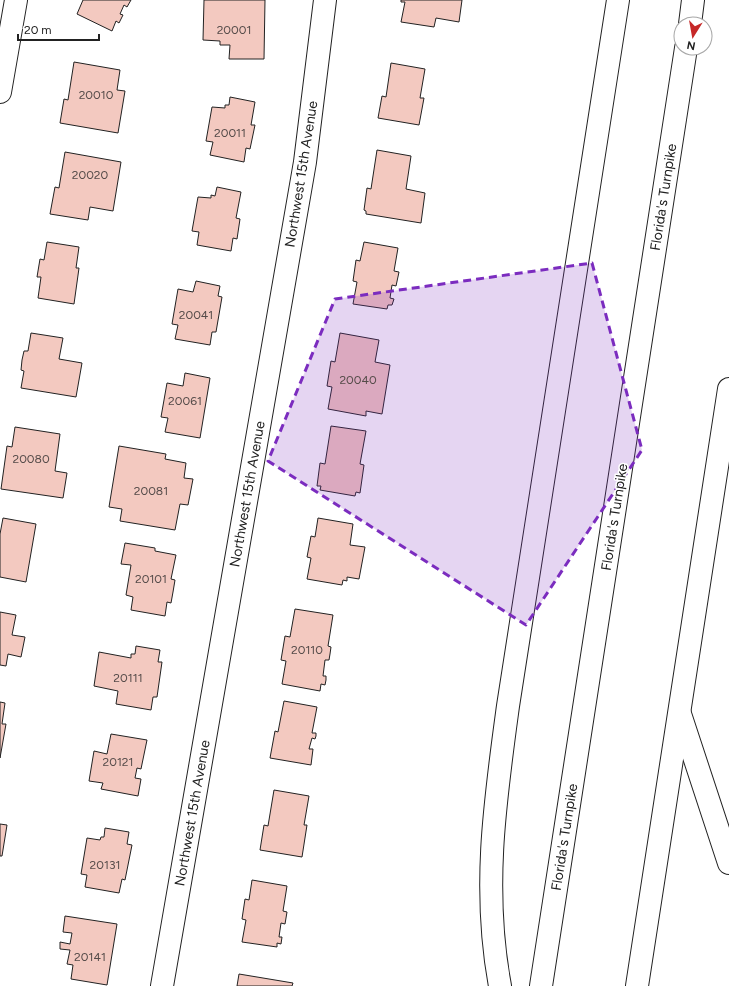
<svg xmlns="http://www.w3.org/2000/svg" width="729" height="986" viewBox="0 0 729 986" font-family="Figtree,sans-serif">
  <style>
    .building { fill: #f3c9c0; stroke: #222 }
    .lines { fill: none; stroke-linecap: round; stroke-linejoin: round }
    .minor-casing { stroke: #222; stroke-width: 24 }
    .motorway-casing { stroke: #222; stroke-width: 24 }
    .minor { stroke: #fff; stroke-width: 22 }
    .motorway { stroke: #fff; stroke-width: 22 }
    .marked { fill: #7b2cbf; fill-opacity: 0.2; stroke: #7b2cbf; stroke-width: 3; stroke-dasharray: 8 5; stroke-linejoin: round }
    .labels { text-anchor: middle; stroke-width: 3; stroke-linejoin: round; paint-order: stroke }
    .number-label { font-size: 12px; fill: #564c4a }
    .street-label { font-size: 14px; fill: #222; stroke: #fff }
  </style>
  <rect width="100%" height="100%" fill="#fff"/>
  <g class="building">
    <polygon points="83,0 131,0 127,7 124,5 120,14 123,15 119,23 116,21 112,31 77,14"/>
    <polygon points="204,0 265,0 264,59 229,59 230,45 220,45 220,41 203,40"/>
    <polygon points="401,0 462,0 459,22 436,18 434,27 401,22 405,2 401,2"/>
    <polygon points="74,62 120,70 117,90 125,91 118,133 60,123 64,99 68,100"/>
    <polygon points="391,63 425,69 420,98 424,98 419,125 378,118 382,96 386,97"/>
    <polygon points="230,97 255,102 251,125 255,125 250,149 246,148 244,162 210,155 213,142 206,141 212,107 225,108 225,105 229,105"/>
    <polygon points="377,150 411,156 406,189 425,193 421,223 366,214 366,211 364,210 367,188 371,189"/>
    <polygon points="65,152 121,162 113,211 90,207 88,220 50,214 55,187 59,188"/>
    <polygon points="217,187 241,192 236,218 240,219 237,239 233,238 231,251 197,245 199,232 192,231 198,197 211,198 211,195 215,196"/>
    <polygon points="47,242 79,247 76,268 79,268 74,304 38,298 41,277 37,277 40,259 44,260"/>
    <polygon points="364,242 398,248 394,271 399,272 396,286 392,285 390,298 394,299 392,305 388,305 387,309 353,304 357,282 353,281 356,260 360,261"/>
    <polygon points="196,281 220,286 218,296 222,297 216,332 212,332 210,345 175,339 178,325 172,324 178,289 193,292"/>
    <polygon points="31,333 63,338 59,359 82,363 76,397 21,388 24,371 21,370 22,360 24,351 28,351"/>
    <polygon points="340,333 379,340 375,362 390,365 382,414 366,411 366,416 328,409 332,387 327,386 331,361 335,362"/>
    <polygon points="185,373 210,378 200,438 165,432 168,418 161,417 167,383 183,386"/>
    <polygon points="331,426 366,431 360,464 364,465 360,493 356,492 355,496 320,490 321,486 317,486 320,463 325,464"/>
    <polygon points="15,427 60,434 55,471 67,473 63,498 1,489 7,446 12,447"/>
    <polygon points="119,446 166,454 165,459 186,463 184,478 193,479 188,505 180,504 175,530 120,521 122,509 109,507"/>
    <polygon points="3,518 36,524 26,582 0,577 0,534"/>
    <polygon points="318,518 353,524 350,545 365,547 359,579 347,577 347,581 343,580 342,585 307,579 311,558 307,557 311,536 315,537"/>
    <polygon points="125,543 155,548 155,551 176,555 171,579 175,580 173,592 171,603 167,602 165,616 131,610 133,597 126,595 131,565 121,564"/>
    <polygon points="295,609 333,615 328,646 331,647 330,654 329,660 325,660 323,676 326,676 326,680 325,685 321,684 320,691 282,684 286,661 281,660 285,636 290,637"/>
    <polygon points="0,612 16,615 12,635 25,637 21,657 8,654 6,666 0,665"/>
    <polygon points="136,646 160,650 158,662 162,662 157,697 153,697 151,710 116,704 118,691 94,686 99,652 131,658 131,654 135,654"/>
    <polygon points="284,701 317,707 312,733 316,733 316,736 315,739 312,738 309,749 313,749 311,765 270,758 275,731 278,732"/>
    <polygon points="0,702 5,703 2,724 6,724 0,758"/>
    <polygon points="111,734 147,740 141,769 137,768 135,778 141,779 138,796 101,789 103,783 89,781 94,751 107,754"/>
    <polygon points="274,790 309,796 304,825 307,825 302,857 260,850 264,825 268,826"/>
    <polygon points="0,824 7,825 2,856 0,856"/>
    <polygon points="105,828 129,832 127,844 132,845 125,880 122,879 119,893 85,887 87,875 81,874 87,838 100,840 101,837 104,837"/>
    <polygon points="252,880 287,886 283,911 287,912 285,924 281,923 279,937 282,937 281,944 277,943 277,947 242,942 246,920 242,919 245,899 249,900"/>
    <polygon points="65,916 117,924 107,985 71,979 73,965 67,964 70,950 60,949 60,942 70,944 72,933 63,932"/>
    <polygon points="239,974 293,983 292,986 237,986"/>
  </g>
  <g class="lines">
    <defs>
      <g id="minor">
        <polyline points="0,92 16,0"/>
        <polyline points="162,986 305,162 325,0"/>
      </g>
      <g id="motorway">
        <polyline points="690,24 693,0"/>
        <polyline points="680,714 729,863"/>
        <path d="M500,986c-18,-96 -5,-185 8,-280l110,-706"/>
        <polyline points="541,986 686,48"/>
        <polyline points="637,986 729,389"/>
      </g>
    </defs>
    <use href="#minor" class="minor-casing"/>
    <use href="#motorway" class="motorway-casing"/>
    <use href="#minor" class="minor"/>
    <use href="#motorway" class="motorway"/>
  </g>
  <path class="marked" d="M592,263l50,187 -116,175 -258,-164 67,-162z"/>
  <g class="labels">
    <g class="number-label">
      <text x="234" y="34">20001</text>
      <text x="96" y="99">20010</text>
      <text x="230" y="137">20011</text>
      <text x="90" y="179">20020</text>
      <text x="196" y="319">20041</text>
      <text x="358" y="384">20040</text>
      <text x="185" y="405">20061</text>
      <text x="31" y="463">20080</text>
      <text x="151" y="495">20081</text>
      <text x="151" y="583">20101</text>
      <text x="307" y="654">20110</text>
      <text x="128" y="682">20111</text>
      <text x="118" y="766">20121</text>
      <text x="105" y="869">20131</text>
      <text x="90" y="961">20141</text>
    </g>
    <g class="street-label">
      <text transform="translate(301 174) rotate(-81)" y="5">Northwest 15th Avenue</text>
      <text transform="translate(663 197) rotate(-81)" y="5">Florida's Turnpike</text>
      <text transform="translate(247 494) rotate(-80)" y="5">Northwest 15th Avenue</text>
      <text transform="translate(614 517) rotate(-81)" y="5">Florida's Turnpike</text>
      <text transform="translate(192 813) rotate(-80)" y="5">Northwest 15th Avenue</text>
      <text transform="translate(564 837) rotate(-81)" y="5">Florida's Turnpike</text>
    </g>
  </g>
  <g transform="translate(693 36) rotate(191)"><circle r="19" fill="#ffffff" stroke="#a7a7a7"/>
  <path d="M0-3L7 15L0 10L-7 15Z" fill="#c62828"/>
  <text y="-6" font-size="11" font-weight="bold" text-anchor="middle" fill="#222222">N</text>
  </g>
  <path d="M18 34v6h81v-6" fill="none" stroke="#222222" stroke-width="2"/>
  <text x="24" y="34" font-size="12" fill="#222222" stroke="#ffffff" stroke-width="3" paint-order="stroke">20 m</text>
</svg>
